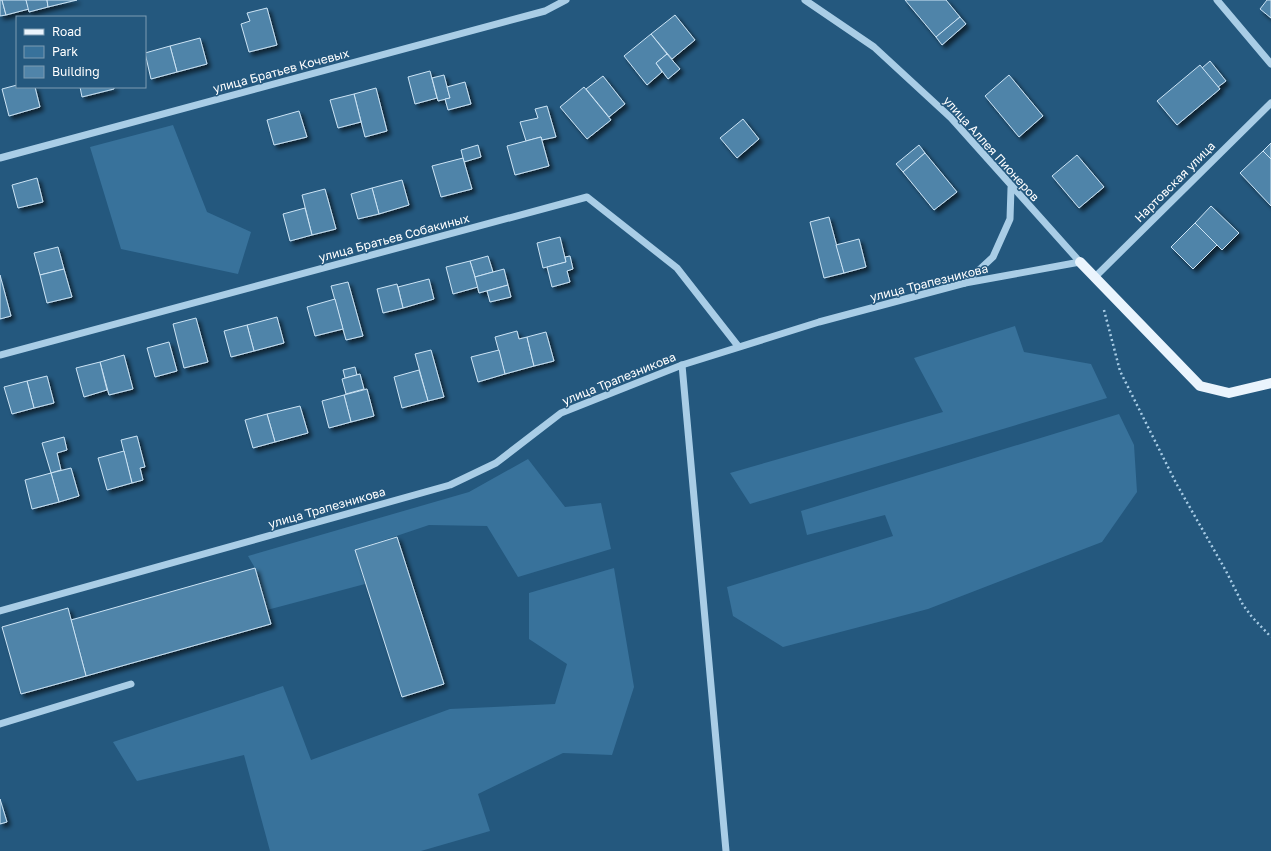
<svg xmlns="http://www.w3.org/2000/svg" width="1271" height="851" viewBox="0 0 1271 851" font-family="'Golos Text',sans-serif">
  <style>
    .green { fill: #38729b }
    .building { fill: #5084a9; stroke: #cce4f5; filter: url(#shadow) }
    .lines { fill: none; stroke-linecap: round; stroke-linejoin: round }
    .path { stroke: #a9cde6; stroke-width: 2.5; stroke-dasharray: 2 3; stroke-linecap: butt }
    .minor { stroke: #a9cde6; stroke-width: 7 }
    .major { stroke: #eaf4fd; stroke-width: 10 }
    .labels { text-anchor: middle; stroke-width: 3; stroke-linejoin: round; paint-order: stroke }
    .street-label { font-size: 12px; fill: #fff; stroke: #24587e }
  </style>
  <defs>
    <filter id="shadow"><feDropShadow dx="3.5" dy="3.5" stdDeviation="2" flood-color="#0009"/></filter>
  </defs>
  <rect width="100%" height="100%" fill="#24587e"/>
  <g class="green">
    <polygon points="173,125 207,212 251,232 238,274 121,249 90,147"/>
    <polygon points="1015,326 1024,352 1091,364 1107,398 750,504 730,473 943,412 914,358"/>
    <polygon points="1119,414 1134,445 1137,492 1102,542 928,609 783,647 733,616 727,587 893,536 885,515 807,535 801,511"/>
    <polygon points="528,459 565,507 601,503 611,549 518,577 487,526 429,525 355,550 365,584 267,610 255,568 248,556 469,492"/>
    <polygon points="614,568 634,687 612,755 563,753 478,794 490,831 421,851 270,851 244,755 137,781 113,742 283,686 311,760 450,709 555,704 567,664 529,639 529,593"/>
  </g>
  <g class="building">
    <polygon points="0,0 2,0 6,15 0,16"/>
    <polygon points="2,0 26,0 29,9 6,15"/>
    <polygon points="26,0 47,0 48,7 29,12"/>
    <polygon points="47,0 77,0 48,7"/>
    <polygon points="905,0 946,0 960,17 936,37"/>
    <polygon points="1267,0 1271,0 1271,18 1260,9"/>
    <polygon points="267,8 277,45 249,52 241,24 250,21 247,13"/>
    <polygon points="675,15 695,40 672,59 651,34"/>
    <polygon points="960,17 966,24 942,45 936,37"/>
    <polygon points="651,34 667,54 656,63 662,72 647,85 624,56"/>
    <polygon points="200,38 207,64 177,72 170,46"/>
    <polygon points="170,46 177,72 151,79 145,53"/>
    <polygon points="667,54 680,69 668,79 656,63"/>
    <polygon points="1210,61 1226,81 1218,87 1202,68"/>
    <polygon points="1200,65 1220,89 1177,125 1157,101"/>
    <polygon points="430,71 437,98 415,104 408,77"/>
    <polygon points="444,75 450,98 438,101 432,78"/>
    <polygon points="1009,75 1043,116 1019,137 985,96"/>
    <polygon points="603,76 625,104 609,117 586,89"/>
    <polygon points="465,82 471,104 448,110 445,99 450,98 447,87"/>
    <polygon points="17,85 17,87 35,87 40,107 9,116 2,89"/>
    <polygon points="80,87 114,87 114,89 82,97"/>
    <polygon points="584,87 611,120 587,139 560,107"/>
    <polygon points="376,88 387,131 365,137 354,94"/>
    <polygon points="354,94 361,122 338,128 330,100"/>
    <polygon points="547,106 556,137 542,140 541,137 526,141 520,122 538,118 535,109"/>
    <polygon points="299,111 307,137 274,145 267,120"/>
    <polygon points="743,119 759,139 737,158 720,138"/>
    <polygon points="541,137 549,166 515,175 507,146"/>
    <polygon points="1271,143 1271,159 1263,151"/>
    <polygon points="478,145 481,157 464,162 461,150"/>
    <polygon points="919,145 925,153 903,172 896,164"/>
    <polygon points="1263,151 1271,159 1271,206 1240,173"/>
    <polygon points="925,153 957,192 934,210 903,172"/>
    <polygon points="1077,155 1104,187 1079,208 1052,176"/>
    <polygon points="463,158 472,189 441,197 432,166"/>
    <polygon points="37,178 43,202 18,208 12,185"/>
    <polygon points="402,180 409,205 379,214 372,188"/>
    <polygon points="372,188 379,214 358,219 351,194"/>
    <polygon points="325,189 336,229 312,235 302,195"/>
    <polygon points="1211,206 1239,233 1222,250 1195,223"/>
    <polygon points="305,208 312,235 290,241 283,214"/>
    <polygon points="829,217 844,273 824,278 810,222"/>
    <polygon points="1195,223 1217,245 1193,269 1171,247"/>
    <polygon points="560,237 566,262 543,268 537,243"/>
    <polygon points="859,239 866,267 844,273 836,245"/>
    <polygon points="58,247 64,269 40,275 34,253"/>
    <polygon points="488,256 493,272 475,277 470,261"/>
    <polygon points="570,256 573,269 567,271 570,282 552,287 547,267 566,262 565,257"/>
    <polygon points="470,261 478,287 453,294 446,267"/>
    <polygon points="64,269 72,297 47,303 40,275"/>
    <polygon points="504,269 508,285 479,293 475,277"/>
    <polygon points="0,275 11,316 0,319"/>
    <polygon points="429,279 434,299 403,308 398,287"/>
    <polygon points="348,282 363,336 346,340 331,286"/>
    <polygon points="397,284 403,308 383,313 377,289"/>
    <polygon points="508,285 511,297 490,302 487,291"/>
    <polygon points="335,299 343,329 315,336 307,307"/>
    <polygon points="277,317 284,343 254,351 247,325"/>
    <polygon points="196,318 208,362 184,368 173,324"/>
    <polygon points="247,325 254,351 231,357 224,331"/>
    <polygon points="517,331 519,339 527,337 534,366 505,374 495,337"/>
    <polygon points="546,332 554,361 534,366 527,337"/>
    <polygon points="169,342 177,371 155,377 147,348"/>
    <polygon points="431,350 444,397 428,401 415,354"/>
    <polygon points="499,350 505,374 478,382 471,357"/>
    <polygon points="124,355 133,389 109,395 100,362"/>
    <polygon points="100,362 107,390 84,397 76,368"/>
    <polygon points="355,367 357,375 345,378 343,370"/>
    <polygon points="419,370 428,401 402,408 394,377"/>
    <polygon points="360,374 364,389 346,394 342,379"/>
    <polygon points="47,376 54,403 34,408 27,381"/>
    <polygon points="27,381 34,408 12,414 4,387"/>
    <polygon points="367,389 374,416 351,422 344,395"/>
    <polygon points="344,395 351,422 329,428 322,401"/>
    <polygon points="300,406 308,433 275,442 267,414"/>
    <polygon points="267,414 275,442 253,448 245,420"/>
    <polygon points="137,436 145,467 140,468 143,480 132,483 121,440"/>
    <polygon points="64,437 67,450 57,453 61,470 51,473 42,443"/>
    <polygon points="124,451 132,483 107,490 98,458"/>
    <polygon points="71,468 79,496 59,502 51,473"/>
    <polygon points="51,473 59,502 32,509 25,480"/>
    <polygon points="397,537 444,684 402,697 355,550"/>
    <polygon points="255,568 271,624 86,676 71,620"/>
    <polygon points="68,608 86,676 21,694 2,627"/>
    <polygon points="0,799 7,822 0,824"/>
  </g>
  <g class="lines">
    <polyline class="path" points="1104,310 1120,371 1176,483 1226,571 1243,605 1252,617 1271,637"/>
    <g class="minor">
      <polyline points="805,0 874,47 951,118 1080,262"/>
      <polyline points="1217,0 1271,64"/>
      <polyline points="0,158 545,11 566,0"/>
      <polyline points="1095,277 1271,103"/>
      <polyline points="965,283 993,257 1010,219 1011,188"/>
      <polyline points="0,355 587,197 677,268 738,346"/>
      <polyline points="682,365 726,851"/>
      <polyline points="0,611 450,485 496,463 561,413 682,365 819,322 965,283 1080,262"/>
      <polyline points="0,724 131,684"/>
    </g>
    <polyline class="major" points="1080,262 1200,386 1229,393 1271,383"/>
  </g>
  <g class="labels">
    <g class="street-label">
      <text transform="translate(281 71) rotate(-15)" y="4">улица Братьев Кочевых</text>
      <text transform="translate(991 149) rotate(48)" y="4">улица Аллея Пионеров</text>
      <text transform="translate(1175 182) rotate(-45)" y="4">Нартовская улица</text>
      <text transform="translate(394 238) rotate(-15)" y="4">улица Братьев Собакиных</text>
      <text transform="translate(929 283) rotate(-14)" y="4">улица Трапезникова</text>
      <text transform="translate(619 379) rotate(-22)" y="4">улица Трапезникова</text>
      <text transform="translate(327 508) rotate(-16)" y="4">улица Трапезникова</text>
    </g>
  </g>
  <rect x="16" y="16" width="130" height="72" fill="#24587e" stroke="#7c9bb2"/>
  <rect x="24" y="29" width="20" height="6" fill="#eaf4fd" stroke="#7c9bb2"/>
  <text x="52" y="36" font-size="12" fill="#ffffff">Road</text>
  <rect x="24" y="46" width="20" height="12" fill="#38729b" stroke="#7c9bb2"/>
  <text x="52" y="56" font-size="12" fill="#ffffff">Park</text>
  <rect x="24" y="66" width="20" height="12" fill="#5084a9" stroke="#7c9bb2"/>
  <text x="52" y="76" font-size="12" fill="#ffffff">Building</text>
</svg>
